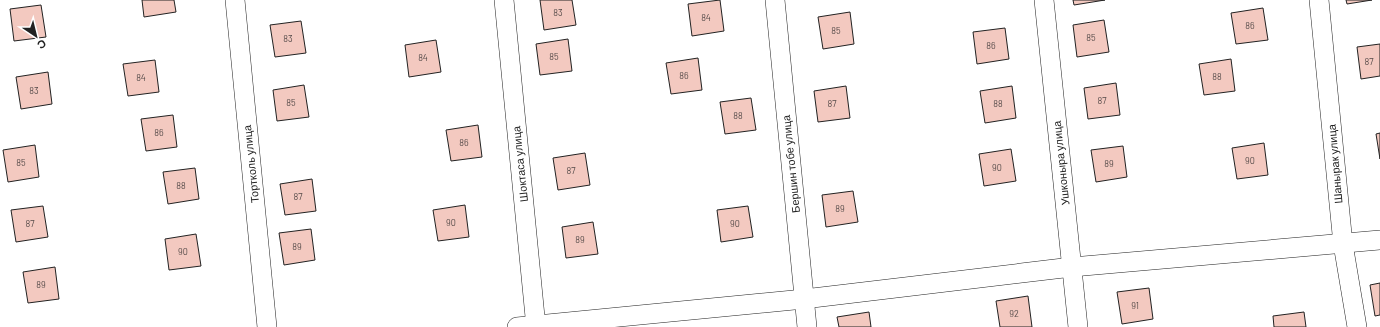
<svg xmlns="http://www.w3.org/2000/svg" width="1380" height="327" viewBox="0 0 1380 327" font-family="Barlow,sans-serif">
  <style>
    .building { fill: #f3c9c0; stroke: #222 }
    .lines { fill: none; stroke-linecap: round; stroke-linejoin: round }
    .minor-casing { stroke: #222; stroke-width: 20 }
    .minor { stroke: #fff; stroke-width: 19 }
    .labels { text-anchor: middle; stroke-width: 3; stroke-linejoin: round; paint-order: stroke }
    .number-label { font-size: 9px; fill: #564c4a }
    .street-label { font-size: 11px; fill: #222; stroke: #fff }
  </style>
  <rect width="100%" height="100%" fill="#fff"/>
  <g class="building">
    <polygon points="142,0 174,0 176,12 144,17"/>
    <polygon points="540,0 572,0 576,25 544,30"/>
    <polygon points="720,0 724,31 692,36 688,4"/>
    <polygon points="1073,0 1105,0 1074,5"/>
    <polygon points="1346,0 1372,0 1347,4"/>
    <polygon points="41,5 46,37 14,41 10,9"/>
    <polygon points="1263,8 1268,40 1236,44 1231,13"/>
    <polygon points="850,12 854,44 823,49 818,17"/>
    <polygon points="1104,20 1109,52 1077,57 1073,25"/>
    <polygon points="301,21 306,53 275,57 270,25"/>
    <polygon points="1005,28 1009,59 977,64 973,32"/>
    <polygon points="568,39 572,71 540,75 536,44"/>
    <polygon points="436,40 441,72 409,77 405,45"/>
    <polygon points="1380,44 1380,76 1361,79 1357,47"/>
    <polygon points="698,58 702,90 671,94 666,63"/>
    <polygon points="1231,59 1235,91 1204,95 1199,64"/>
    <polygon points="155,60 159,92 128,96 123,64"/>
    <polygon points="48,72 52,104 21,109 16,77"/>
    <polygon points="1116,83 1120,115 1088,119 1084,88"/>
    <polygon points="304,85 309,117 277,121 273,90"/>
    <polygon points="846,86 850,118 818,122 814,91"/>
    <polygon points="1012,86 1016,118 985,123 980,91"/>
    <polygon points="751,98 756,130 725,134 720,102"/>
    <polygon points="173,115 177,147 146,151 141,119"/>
    <polygon points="478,125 482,157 451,161 446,130"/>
    <polygon points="1380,133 1380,159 1376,134"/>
    <polygon points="1264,143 1268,175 1237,179 1232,148"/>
    <polygon points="35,145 39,177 8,182 3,150"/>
    <polygon points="1123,146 1127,177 1096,182 1091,150"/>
    <polygon points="1011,149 1016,181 984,186 979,154"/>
    <polygon points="585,153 590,185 558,190 553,158"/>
    <polygon points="195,168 199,199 168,204 163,172"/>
    <polygon points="312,179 316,211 285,215 280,184"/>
    <polygon points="853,191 858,222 826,227 822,195"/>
    <polygon points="465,205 469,237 438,241 433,210"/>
    <polygon points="43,206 48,237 16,242 11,210"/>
    <polygon points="748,206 753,237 721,242 717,210"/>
    <polygon points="593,222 598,254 566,258 562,227"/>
    <polygon points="311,229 315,260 284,265 279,233"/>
    <polygon points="196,234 201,266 169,270 165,239"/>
    <polygon points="55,267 59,299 28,303 23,272"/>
    <polygon points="1380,283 1380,315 1375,316 1370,285"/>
    <polygon points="1149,288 1153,319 1122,324 1117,292"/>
    <polygon points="1028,296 1032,327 1000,327 996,301"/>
    <polygon points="869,312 871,327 839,327 837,317"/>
    <polygon points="1304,312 1306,327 1274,327 1273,316"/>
  </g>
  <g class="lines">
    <defs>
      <g id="minor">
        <polyline points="235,0 267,327"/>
        <polyline points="504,0 536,327"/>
        <polyline points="775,0 807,327"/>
        <polyline points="1044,0 1078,327"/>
        <polyline points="1319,0 1343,244 1357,327"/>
        <polyline points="517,327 804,299 1072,267 1380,240"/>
      </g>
    </defs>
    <use href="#minor" class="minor-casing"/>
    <use href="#minor" class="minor"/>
  </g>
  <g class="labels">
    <g class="number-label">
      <text x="558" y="16">83</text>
      <text x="706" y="21">84</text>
      <text x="1250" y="29">86</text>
      <text x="836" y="34">85</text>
      <text x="1091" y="41">85</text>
      <text x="288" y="42">83</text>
      <text x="991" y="49">86</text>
      <text x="554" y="60">85</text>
      <text x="423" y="61">84</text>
      <text x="1369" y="65">87</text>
      <text x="684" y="79">86</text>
      <text x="1217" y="80">88</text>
      <text x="141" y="81">84</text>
      <text x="34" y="94">83</text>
      <text x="1102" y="104">87</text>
      <text x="291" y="106">85</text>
      <text x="832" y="107">87</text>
      <text x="998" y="107">88</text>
      <text x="738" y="119">88</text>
      <text x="159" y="136">86</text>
      <text x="464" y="146">86</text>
      <text x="1250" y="164">90</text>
      <text x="21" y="166">85</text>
      <text x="1109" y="167">89</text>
      <text x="997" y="171">90</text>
      <text x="571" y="174">87</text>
      <text x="181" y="189">88</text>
      <text x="298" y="200">87</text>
      <text x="840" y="212">89</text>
      <text x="451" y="226">90</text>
      <text x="30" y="227">87</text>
      <text x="735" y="227">90</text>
      <text x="580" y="243">89</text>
      <text x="297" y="250">89</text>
      <text x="183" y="255">90</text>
      <text x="41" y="288">89</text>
      <text x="1135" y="309">91</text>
      <text x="1014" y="317">92</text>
    </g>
    <g class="street-label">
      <text transform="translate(1061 163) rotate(-96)" y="4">Ушконыра улица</text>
      <text transform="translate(251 164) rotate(-96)" y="4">Тортколь улица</text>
      <text transform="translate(520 164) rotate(-96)" y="4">Шоктаса улица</text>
      <text transform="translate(791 164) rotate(-96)" y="4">Бершин тобе улица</text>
      <text transform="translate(1335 164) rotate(-95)" y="4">Шанырак улица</text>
    </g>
  </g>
  <g transform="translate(36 36) rotate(145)" stroke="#ffffff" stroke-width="3" paint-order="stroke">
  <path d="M0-3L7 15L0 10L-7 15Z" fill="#222222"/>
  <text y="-6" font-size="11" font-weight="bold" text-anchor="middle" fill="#222222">С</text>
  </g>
</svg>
